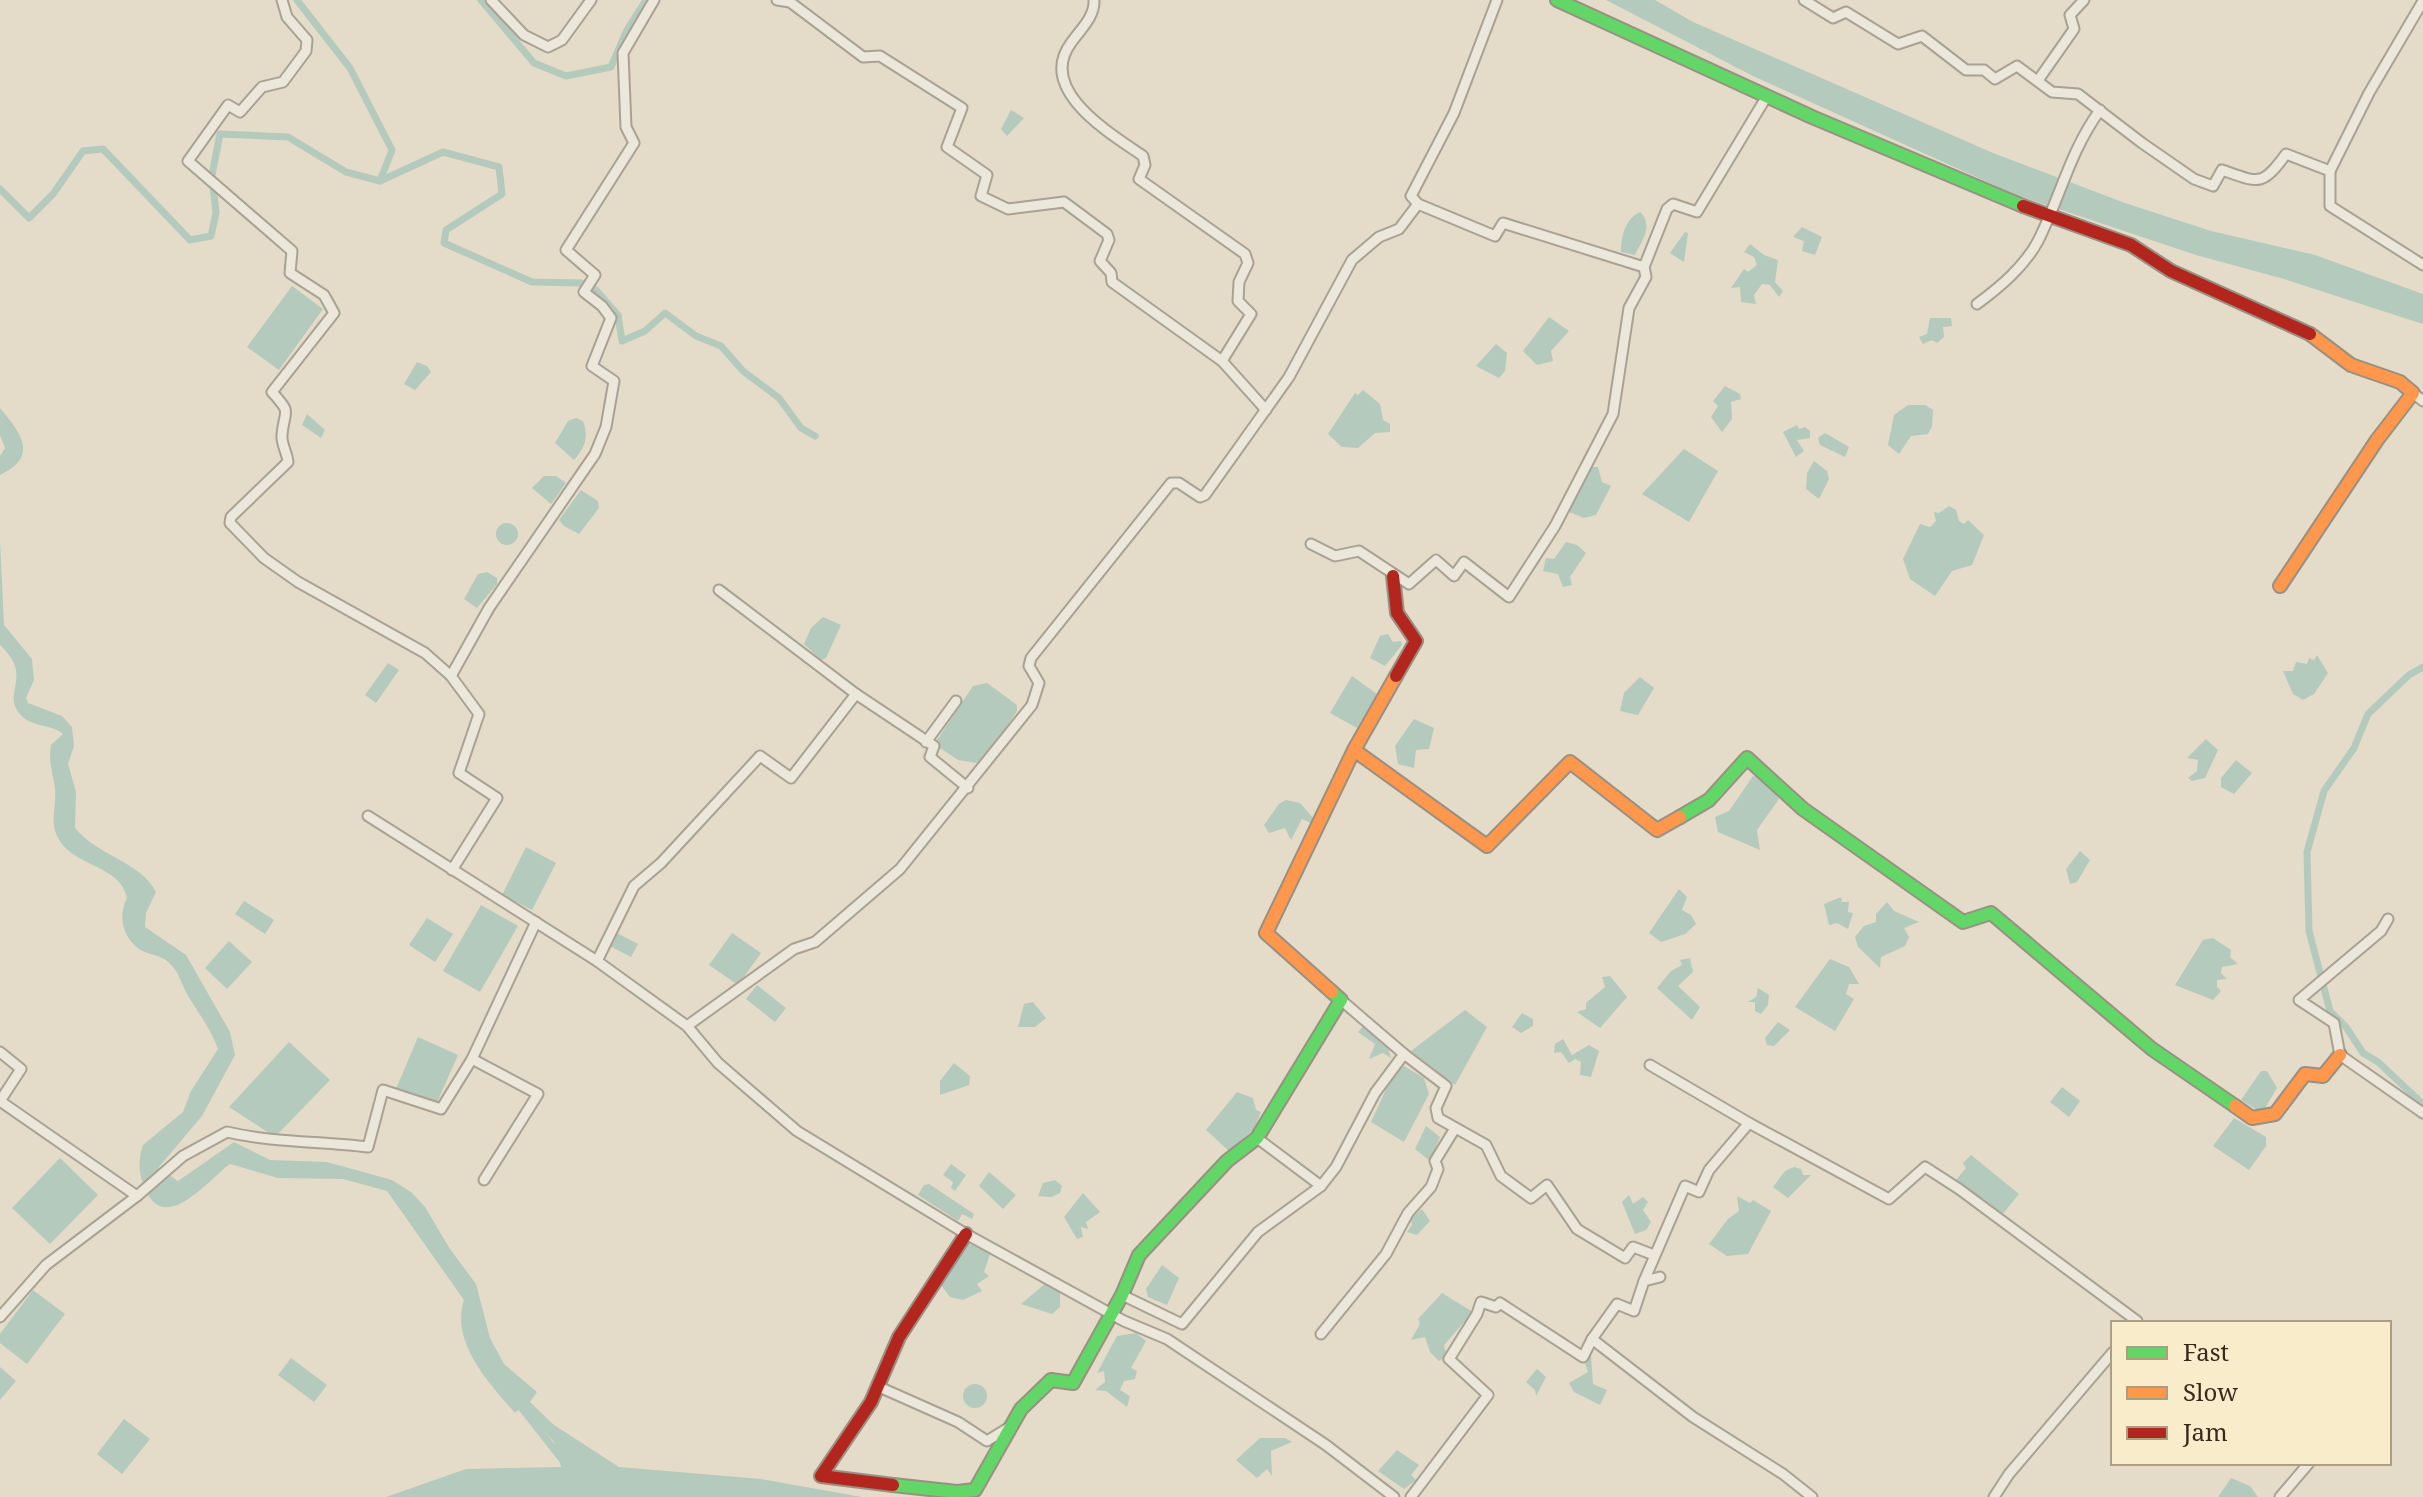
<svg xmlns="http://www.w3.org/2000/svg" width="2423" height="1497" viewBox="0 0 2423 1497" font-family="'Noto Serif',serif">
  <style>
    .water { fill: #b4cabd }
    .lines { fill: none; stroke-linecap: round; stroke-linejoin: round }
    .canal { stroke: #b4cabd; stroke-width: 7 }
    .street-casing { stroke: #a9a192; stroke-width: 13 }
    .fast-casing { stroke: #989082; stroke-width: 16 }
    .slow-casing { stroke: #989082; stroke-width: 16 }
    .jam-casing { stroke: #989082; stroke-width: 16 }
    .street { stroke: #ece7db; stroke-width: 9 }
    .fast { stroke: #63d668; stroke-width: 12 }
    .slow { stroke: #ff974d; stroke-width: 12 }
    .jam { stroke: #b3261e; stroke-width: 12 }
  </style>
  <rect width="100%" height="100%" fill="#e4dcc8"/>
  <g class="water">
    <polygon points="1606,0 1655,0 1693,22 1993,153 2125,203 2211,231 2315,255 2423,294 2423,324 2284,279 2196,255 2016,195 1753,76"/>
    <polygon points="1011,110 1024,118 1007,136 1001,129"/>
    <path d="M1640,212c14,13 2,29 -5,43l-14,-3c0,-15 4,-33 19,-40z"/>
    <polygon points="1802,227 1822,237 1815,255 1802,251 1804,241 1793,237"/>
    <polygon points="1685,232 1688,233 1684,262 1670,253"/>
    <polygon points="1750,244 1764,255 1778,260 1775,282 1783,291 1779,297 1770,285 1762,284 1754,295 1756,304 1741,302 1740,287 1731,288 1744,269 1748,272 1757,265 1754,257 1744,252"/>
    <polygon points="292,286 323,309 279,370 247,347"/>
    <polygon points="1549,317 1569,331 1551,351 1553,361 1537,365 1523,351"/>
    <polygon points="1930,318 1951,318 1952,326 1943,327 1944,337 1937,343 1932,340 1923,344 1919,337 1927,334"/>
    <polygon points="1496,344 1507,353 1505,371 1499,378 1476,366"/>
    <polygon points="417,362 427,366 431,372 415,390 404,384"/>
    <polygon points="1725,386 1740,394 1741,399 1731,402 1732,419 1722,432 1711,417 1718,406 1713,401"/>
    <polygon points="1363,390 1380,404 1383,420 1390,424 1390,432 1375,433 1358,448 1342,447 1328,434 1355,393 1358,395"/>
    <polygon points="1908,405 1925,405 1933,410 1932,427 1928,434 1911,436 1899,454 1888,445 1894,415"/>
    <path d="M0,408c19,23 41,48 0,67v-19l5,-8 -5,-13z"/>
    <polygon points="307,414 325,430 321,438 302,425"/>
    <path d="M576,418l7,3c6,16 2,26 -9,39l-19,-17 13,-22z"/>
    <polygon points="1797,425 1799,429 1805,427 1810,431 1810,438 1797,440 1804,451 1796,457 1783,432"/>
    <polygon points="1825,433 1849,447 1845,457 1820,445 1818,438"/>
    <polygon points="1684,449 1718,471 1689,522 1642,494"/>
    <polygon points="1814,461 1827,471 1829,479 1819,499 1806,489 1807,473"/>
    <polygon points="1590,467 1598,467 1602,482 1611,486 1596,515 1584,518 1569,512"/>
    <polygon points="544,476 556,476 566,483 551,504 532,488"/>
    <polygon points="581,490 598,501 599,508 579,534 564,526 559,520"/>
    <polygon points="1949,506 1956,510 1959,521 1964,524 1968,520 1984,535 1972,565 1952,571 1935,596 1910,579 1903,559 1920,524 1930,527 1936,521 1934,512 1939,513"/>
    <circle cx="507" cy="534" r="11"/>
    <path d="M0,540l4,85 28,34 2,21 -8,18 2,5 34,13 10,11 2,19 -6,18 8,28 -1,36c23,28 66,34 81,64l-10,21 -1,14 41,28 44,77 5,23 -33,61 -44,52 20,13 56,-39 36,18 57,2 65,18 19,12 14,15 25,42 26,35 14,54 14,26 33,28 -7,10 24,23 65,42 142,12 101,18h-476l80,-28 95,-2 -7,-25 -32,-36 -7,7c-26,-30 -65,-71 -51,-113l-77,-109 -44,-12 -65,-1 -48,-14c-18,12 -66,74 -85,24 -7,-16 -7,-27 -2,-43l40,-33 8,-21 27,-42c-8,-22 -20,-36 -31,-55 -5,-9 -8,-21 -15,-28 -9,-12 -22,-10 -33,-17 -17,-12 -21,-34 -12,-51 -6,-33 -54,-31 -69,-60 -9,-17 -1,-33 -3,-49 -2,-17 -7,-27 -4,-44l12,-11c-13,-11 -33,-6 -44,-21 -17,-22 15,-36 -19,-68z"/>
    <polygon points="1566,542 1577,545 1586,553 1570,577 1572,585 1563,587 1558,574 1543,571 1546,558 1554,559"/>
    <polygon points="487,572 497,578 497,584 477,608 464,599 478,574"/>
    <polygon points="823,617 841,625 826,658 821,660 804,644 811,628"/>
    <polygon points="1388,634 1393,642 1401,641 1402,645 1385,666 1370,658 1380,636"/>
    <polygon points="2317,655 2328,673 2314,694 2303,700 2293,694 2283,671 2293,671 2296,662 2307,664 2309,658 2314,660"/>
    <polygon points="388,663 399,670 376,703 365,695"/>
    <polygon points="1352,676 1377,694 1357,728 1330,713"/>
    <polygon points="1640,677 1654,688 1638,715 1620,711 1624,693"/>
    <polygon points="987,683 1017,705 1017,711 992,748 976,763 958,760 937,746 937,740 973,686"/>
    <polygon points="1414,719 1434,728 1429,749 1416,750 1414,768 1398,764 1395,746"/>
    <polygon points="2206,739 2218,750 2205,778 2192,781 2188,778 2197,771 2198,760 2187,758"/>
    <polygon points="2236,760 2252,773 2234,794 2221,787 2221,778"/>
    <polygon points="1753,776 1765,779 1779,799 1757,830 1760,850 1718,832 1715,817 1729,811"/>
    <polygon points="1286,800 1300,803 1314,819 1311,823 1302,819 1291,840 1285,828 1269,833 1264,825 1279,804"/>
    <polygon points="526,847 556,863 532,910 502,895"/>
    <polygon points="2080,851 2090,860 2077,882 2070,884 2066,869"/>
    <polygon points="1679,889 1687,897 1682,910 1691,915 1696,924 1685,934 1661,942 1649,933"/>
    <polygon points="1841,897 1842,902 1849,902 1848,912 1853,913 1848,929 1837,923 1829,925 1824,904"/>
    <polygon points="244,901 274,920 265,934 235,914"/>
    <polygon points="1887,902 1894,911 1919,922 1904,928 1909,937 1905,946 1881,957 1880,968 1858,947 1855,937 1864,926 1876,922 1876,914"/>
    <polygon points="481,905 518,926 480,992 443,971"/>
    <polygon points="427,918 453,934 435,962 409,945"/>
    <polygon points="615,932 638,944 631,957 608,945"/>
    <polygon points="732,933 761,953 738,985 709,965"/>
    <polygon points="2213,938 2231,950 2230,957 2238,964 2222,967 2221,973 2227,979 2217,980 2217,987 2221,991 2213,1000 2175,985 2203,940"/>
    <polygon points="229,941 252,962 227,989 205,968"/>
    <polygon points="1690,958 1693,972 1678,986 1700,1007 1692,1020 1657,988 1671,971 1682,965 1680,960"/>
    <polygon points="1830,959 1849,967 1859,984 1849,984 1846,994 1854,999 1835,1031 1795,1007"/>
    <polygon points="1610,976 1627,997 1600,1028 1577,1012 1586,1009 1586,1003 1605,987 1602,977"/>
    <polygon points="757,985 786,1008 775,1022 746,999"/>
    <polygon points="1758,988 1769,995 1768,1005 1761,1014 1755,1011 1755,1002 1748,1002 1756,997"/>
    <polygon points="1033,1002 1046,1018 1035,1027 1018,1027 1024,1004"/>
    <polygon points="1465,1010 1487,1027 1455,1085 1411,1051"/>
    <polygon points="1522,1013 1533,1019 1533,1026 1521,1033 1512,1027"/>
    <polygon points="1778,1022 1790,1030 1774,1046 1767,1045 1765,1038"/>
    <polygon points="1365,1024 1386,1040 1391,1058 1383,1053 1369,1059 1375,1044 1358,1032"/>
    <polygon points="418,1037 458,1055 435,1107 396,1089"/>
    <polygon points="1563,1039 1572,1055 1589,1045 1599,1051 1591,1077 1580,1075 1581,1062 1575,1059 1569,1063 1561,1052 1554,1053 1555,1044"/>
    <polygon points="289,1042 330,1080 275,1137 229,1107"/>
    <polygon points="954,1063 970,1076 969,1085 940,1095 940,1081"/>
    <polygon points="1404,1066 1424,1078 1429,1094 1404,1142 1371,1122 1394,1072"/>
    <polygon points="2261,1071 2267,1071 2277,1088 2262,1113 2241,1100"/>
    <polygon points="2062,1087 2080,1101 2069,1117 2050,1102"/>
    <polygon points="1237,1092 1253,1098 1256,1110 1261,1112 1254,1129 1229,1151 1206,1130"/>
    <polygon points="2234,1118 2266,1137 2266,1146 2249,1170 2213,1146"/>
    <polygon points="1426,1126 1440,1137 1430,1161 1415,1149"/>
    <polygon points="1971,1155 2019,1194 2001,1216 1956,1180 1966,1168 1963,1163"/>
    <polygon points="60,1158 98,1195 50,1244 12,1208"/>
    <polygon points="951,1164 966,1175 955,1191 951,1188 953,1182 943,1175"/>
    <polygon points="1794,1167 1801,1169 1803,1175 1811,1175 1788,1198 1773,1187 1785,1171"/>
    <polygon points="989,1172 1016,1195 1003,1209 979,1186"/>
    <polygon points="1055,1180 1062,1186 1060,1193 1051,1197 1038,1196 1043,1183"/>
    <polygon points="929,1184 974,1214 972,1219 962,1214 958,1221 918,1195 924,1185"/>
    <polygon points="1083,1193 1100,1212 1086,1222 1088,1229 1081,1227 1083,1237 1077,1239 1064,1217"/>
    <polygon points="1629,1195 1633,1204 1643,1197 1648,1202 1643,1210 1651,1222 1646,1230 1635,1234 1622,1202"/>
    <polygon points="1737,1196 1750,1203 1753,1200 1771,1211 1748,1254 1727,1256 1709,1244 1728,1219 1739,1211"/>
    <polygon points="1422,1209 1430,1221 1417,1235 1407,1232 1412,1225 1410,1219"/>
    <polygon points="966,1242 990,1254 984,1272 989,1276 977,1284 982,1291 963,1300 950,1297 941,1285"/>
    <polygon points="1162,1265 1179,1278 1167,1305 1148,1297 1146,1289"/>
    <polygon points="1047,1282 1060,1292 1060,1307 1052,1314 1021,1304"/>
    <polygon points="33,1290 65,1314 27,1364 0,1343 0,1334"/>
    <polygon points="1442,1293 1473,1312 1444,1345 1447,1356 1439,1361 1430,1352 1425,1337 1411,1340 1420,1324 1418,1319"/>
    <polygon points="1136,1333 1146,1341 1131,1368 1137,1371 1135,1379 1124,1381 1120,1390 1130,1396 1127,1407 1106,1391 1095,1390 1105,1382 1104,1371 1097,1373 1117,1336"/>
    <polygon points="1591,1355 1593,1384 1607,1390 1600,1405 1574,1392 1569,1383 1588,1372 1584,1361"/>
    <polygon points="291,1358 327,1385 314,1402 278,1375"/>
    <polygon points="0,1367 16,1381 0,1400"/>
    <polygon points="1537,1369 1546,1377 1536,1396 1535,1390 1526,1382"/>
    <circle cx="975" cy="1396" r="12"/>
    <polygon points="124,1419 150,1439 122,1474 97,1454"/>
    <polygon points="1260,1438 1285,1438 1292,1442 1271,1451 1272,1476 1267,1469 1257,1478 1236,1460"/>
    <polygon points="1397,1450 1419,1465 1411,1475 1416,1480 1404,1489 1378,1471"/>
    <polygon points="2231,1478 2250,1486 2258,1497 2218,1497"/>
  </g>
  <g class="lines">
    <g class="canal">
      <polyline points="297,0 350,68 392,150 380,181"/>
      <polyline points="481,0 534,63 566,76 611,67 627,30 646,0"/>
      <polyline points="0,189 29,218 53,194 83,151 103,149 190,240 211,236 216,213 212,175 220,134 288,137 346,172 380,181 443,152 499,167 502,194 446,230 444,243 532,282 581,283 596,290 618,315 622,341 645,331 665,313 696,336 721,346 743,371 779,398 801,428 815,436"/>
      <polyline points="2423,667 2409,675 2368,714 2354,748 2324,791 2307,852 2309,931 2330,1011 2346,1027 2363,1053 2378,1062 2423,1104"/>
      <polyline points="516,1401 561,1458"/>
    </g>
    <defs>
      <g id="street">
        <path d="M282,0l5,17 20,23 -1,11 -23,31 -21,5 -22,25 -12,-7 -40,56 104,90 -2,22 34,22 10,18 -62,79c21,23 12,17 10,43 -1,9 5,17 6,27l-57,55 -1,6 34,35 34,24 127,71 26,23"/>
        <polyline points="491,0 524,35 548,47 562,40 591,0"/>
        <polyline points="777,0 790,2 863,57 880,56 962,108 947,147 987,175 981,196 1008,209 1064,202 1107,234 1109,240 1100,261 1111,273 1112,282 1222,361 1266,410"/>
        <path d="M1094,0c1,17 -14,30 -23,43 -35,47 40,91 72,113l2,9 -6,14 106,75 3,9 -9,19 -1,19 13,13 -29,47"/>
        <polyline points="1497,0 1454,113 1411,196 1418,204 1495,236 1503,223 1644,267 1667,209 1673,204 1697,212 1767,96"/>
        <path d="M1804,0l29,18 13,-6 52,32 24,-8 44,34h18l11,9 22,-13 35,26 26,2 64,49 52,36 19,7 9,-16c37,13 40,17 64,-16l44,17v35l93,59"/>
        <polyline points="2039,79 2074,29 2070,15 2084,0"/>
        <polyline points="2330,171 2369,93 2423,1"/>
        <path d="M1977,304c23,-17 47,-37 61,-63 23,-45 31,-88 62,-131"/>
        <polyline points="2413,393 2423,401"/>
        <polyline points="1311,544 1335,556 1359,551 1409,584 1436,560 1454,576 1464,562 1509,597 1555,526 1613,414 1629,308 1646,277 1644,267"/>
        <polyline points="856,694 934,746 930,757 968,788"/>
        <polyline points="926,742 956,701"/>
        <polyline points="368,816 597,961 687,1026 718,1063 797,1131 966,1234 1124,1321 1167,1339 1326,1445 1394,1497"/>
        <polyline points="452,870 497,798 459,773 479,714 451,676 489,608 595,454 606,427 614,381 592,366 611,318 602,306 584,292 595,275 566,250 634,143 626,127 623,53 654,0"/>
        <polyline points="2388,919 2381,931 2299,1000 2334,1023 2340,1055 2423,1113"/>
        <polyline points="597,961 634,886 661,863 760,756 791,778 856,694 719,590"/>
        <polyline points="687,1026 794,949 815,942 900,869 1032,705 1039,683 1029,666 1031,658 1171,483 1179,483 1200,497 1205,495 1289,377 1352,260 1379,237 1399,229 1418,204"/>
        <polyline points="0,1052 21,1069 0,1101"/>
        <polyline points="1404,1054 1446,1086 1436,1108 1438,1118 1486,1145 1501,1176 1531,1198 1547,1185 1577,1229 1625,1258 1633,1247 1654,1255"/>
        <polyline points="472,1059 538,1094 484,1180"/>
        <polyline points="0,1101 137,1196"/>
        <polyline points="1749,1123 1889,1199 1925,1167 1959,1189 2137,1321 2135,1323"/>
        <polyline points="1257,1138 1321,1186 1336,1167 1375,1093 1404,1054 1341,1000"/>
        <polyline points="1644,1281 1685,1186 1699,1192 1709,1170 1749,1123 1650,1065"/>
        <polyline points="1122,1295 1182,1324 1258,1232 1321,1186"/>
        <path d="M0,1317l46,-52 91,-69 46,-40 44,-24c47,11 94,9 141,15l15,-57 58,19 31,-50 64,-137"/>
        <polyline points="1321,1334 1386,1254 1408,1213 1431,1187 1438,1169 1435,1161 1454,1130"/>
        <polyline points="1592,1339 1617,1304 1634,1311 1644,1281 1660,1277"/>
        <polyline points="877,1386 958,1422 987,1441 1008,1428"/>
        <polyline points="1411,1497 1488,1395 1449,1359 1477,1314 1481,1302 1496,1307 1500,1303 1583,1357 1592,1339 1693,1417 1783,1474 1812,1497"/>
        <polyline points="1994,1497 2009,1474 2113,1352"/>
        <polyline points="2280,1497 2309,1463"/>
      </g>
      <g id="fast">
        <polyline points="1557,0 1812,117 2023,206"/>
        <polyline points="1680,817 1709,800 1747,758 1803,809 1963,922 1991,913 2152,1049 2235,1106"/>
        <polyline points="893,1485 957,1492 975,1490 1021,1409 1051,1380 1073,1383 1122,1295 1139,1255 1227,1161 1257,1138 1341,1000 1332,992"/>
      </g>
      <g id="slow">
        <polyline points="2280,586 2377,440 2413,393 2400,382 2351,365 2310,334"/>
        <polyline points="1354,750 1487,846 1570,762 1657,830 1680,817"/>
        <polyline points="1332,992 1266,933 1354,750 1396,676"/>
        <polyline points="2235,1106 2252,1118 2275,1114 2305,1074 2323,1076 2340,1055"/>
      </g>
      <g id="jam">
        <polyline points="2023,206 2131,245 2171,271 2310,334"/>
        <polyline points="1393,576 1397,613 1416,641 1396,676"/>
        <polyline points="893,1485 821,1476 871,1402 899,1337 966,1234"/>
      </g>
    </defs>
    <use href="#street" class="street-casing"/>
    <use href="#fast" class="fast-casing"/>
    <use href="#slow" class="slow-casing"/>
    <use href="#jam" class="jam-casing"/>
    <use href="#street" class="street"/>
    <use href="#fast" class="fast"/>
    <use href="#slow" class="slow"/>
    <use href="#jam" class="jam"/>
  </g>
  <rect x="2111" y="1321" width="280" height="144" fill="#f8eccb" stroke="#ab9e84" stroke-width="2"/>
  <rect x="2127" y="1347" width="40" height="12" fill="#63d668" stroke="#ab9e84" stroke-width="2"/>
  <text x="2183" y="1361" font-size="24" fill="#38291a">Fast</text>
  <rect x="2127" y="1387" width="40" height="12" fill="#ff974d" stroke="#ab9e84" stroke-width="2"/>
  <text x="2183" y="1401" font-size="24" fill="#38291a">Slow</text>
  <rect x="2127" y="1427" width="40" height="12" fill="#b3261e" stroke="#ab9e84" stroke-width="2"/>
  <text x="2183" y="1441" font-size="24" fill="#38291a">Jam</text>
</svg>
